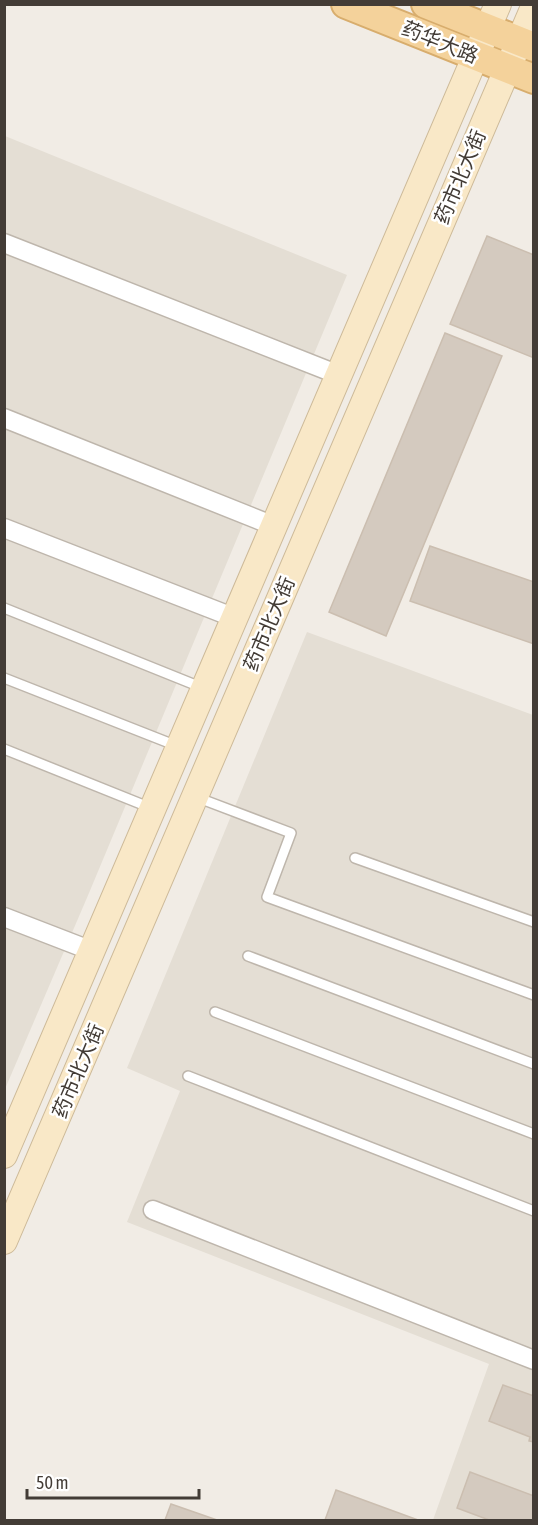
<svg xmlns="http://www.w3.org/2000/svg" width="538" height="1525" viewBox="0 0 538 1525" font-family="'Asap Condensed','Noto Sans SC',sans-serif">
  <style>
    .residential { fill: #e4ded4 }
    .building { fill: #d4cabf; stroke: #cbbeb0; stroke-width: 1.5 }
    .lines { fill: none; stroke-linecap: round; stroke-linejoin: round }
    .service-casing { stroke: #beb6ac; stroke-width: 12 }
    .minor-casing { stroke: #beb6ac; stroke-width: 21 }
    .secondary-casing { stroke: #cdba99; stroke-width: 28 }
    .primary-casing { stroke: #d8ad6d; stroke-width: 32 }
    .service { stroke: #fff; stroke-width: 9 }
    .minor { stroke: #fff; stroke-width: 18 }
    .secondary { stroke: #f9e8c7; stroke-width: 26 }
    .primary { stroke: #f4d29b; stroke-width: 28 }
    .labels { text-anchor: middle; stroke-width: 5; stroke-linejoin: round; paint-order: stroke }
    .street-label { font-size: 20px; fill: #433c36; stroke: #fff }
  </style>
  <rect width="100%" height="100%" fill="#f1ece5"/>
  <g class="residential">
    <polygon points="5,136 347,275 89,893 5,1089"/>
    <polygon points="307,632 533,715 533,1520 433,1520 489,1364 127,1222 180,1091 127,1068"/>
  </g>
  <g class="building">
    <polygon points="487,236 534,255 534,358 450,324"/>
    <polygon points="445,333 502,356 386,636 329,612"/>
    <polygon points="430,546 534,582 534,644 410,601"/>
    <polygon points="503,1385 534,1396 534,1442 529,1441 530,1437 489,1421"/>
    <polygon points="470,1472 534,1496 534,1520 489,1520 457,1508"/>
    <polygon points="336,1490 418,1520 325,1520"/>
    <polygon points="171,1504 217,1520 165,1520"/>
  </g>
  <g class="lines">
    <defs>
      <g id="service">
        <polyline points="4,608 203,688"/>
        <polyline points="4,678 177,746"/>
        <polyline points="4,749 151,808"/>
        <polyline points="196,797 291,833 267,897 534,995"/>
        <polyline points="355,858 534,922"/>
        <polyline points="248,956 534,1064"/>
        <polyline points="215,1012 534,1134"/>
        <polyline points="188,1076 534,1211"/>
      </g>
      <g id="minor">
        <polyline points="4,243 339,375"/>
        <polyline points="4,418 274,526"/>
        <polyline points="4,528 235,618"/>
        <polyline points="4,917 92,951"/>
        <polyline points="153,1210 534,1360"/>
      </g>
      <g id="secondary">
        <polyline points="4,1155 498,4"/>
        <polyline points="4,1241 534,7"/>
      </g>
      <g id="primary">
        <polyline points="346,4 534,79"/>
        <polyline points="426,4 534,47"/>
      </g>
    </defs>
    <use href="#service" class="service-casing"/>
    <use href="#minor" class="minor-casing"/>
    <use href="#secondary" class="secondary-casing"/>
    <use href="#primary" class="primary-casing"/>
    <use href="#service" class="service"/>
    <use href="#minor" class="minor"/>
    <use href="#secondary" class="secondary"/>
    <use href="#primary" class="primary"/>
  </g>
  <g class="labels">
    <g class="street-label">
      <text transform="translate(440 42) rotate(22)" y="7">药华大路</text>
      <text transform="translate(460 177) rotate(-67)" y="7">药市北大街</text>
      <text transform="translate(269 624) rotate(-67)" y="7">药市北大街</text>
      <text transform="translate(78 1071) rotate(-67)" y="7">药市北大街</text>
    </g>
  </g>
  <rect width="538" height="1525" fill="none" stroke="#433c36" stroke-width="12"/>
  <path d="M27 1489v9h172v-9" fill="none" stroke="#433c36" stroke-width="3"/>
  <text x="36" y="1489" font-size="18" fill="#433c36" stroke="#ffffff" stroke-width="4.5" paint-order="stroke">50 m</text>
</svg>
